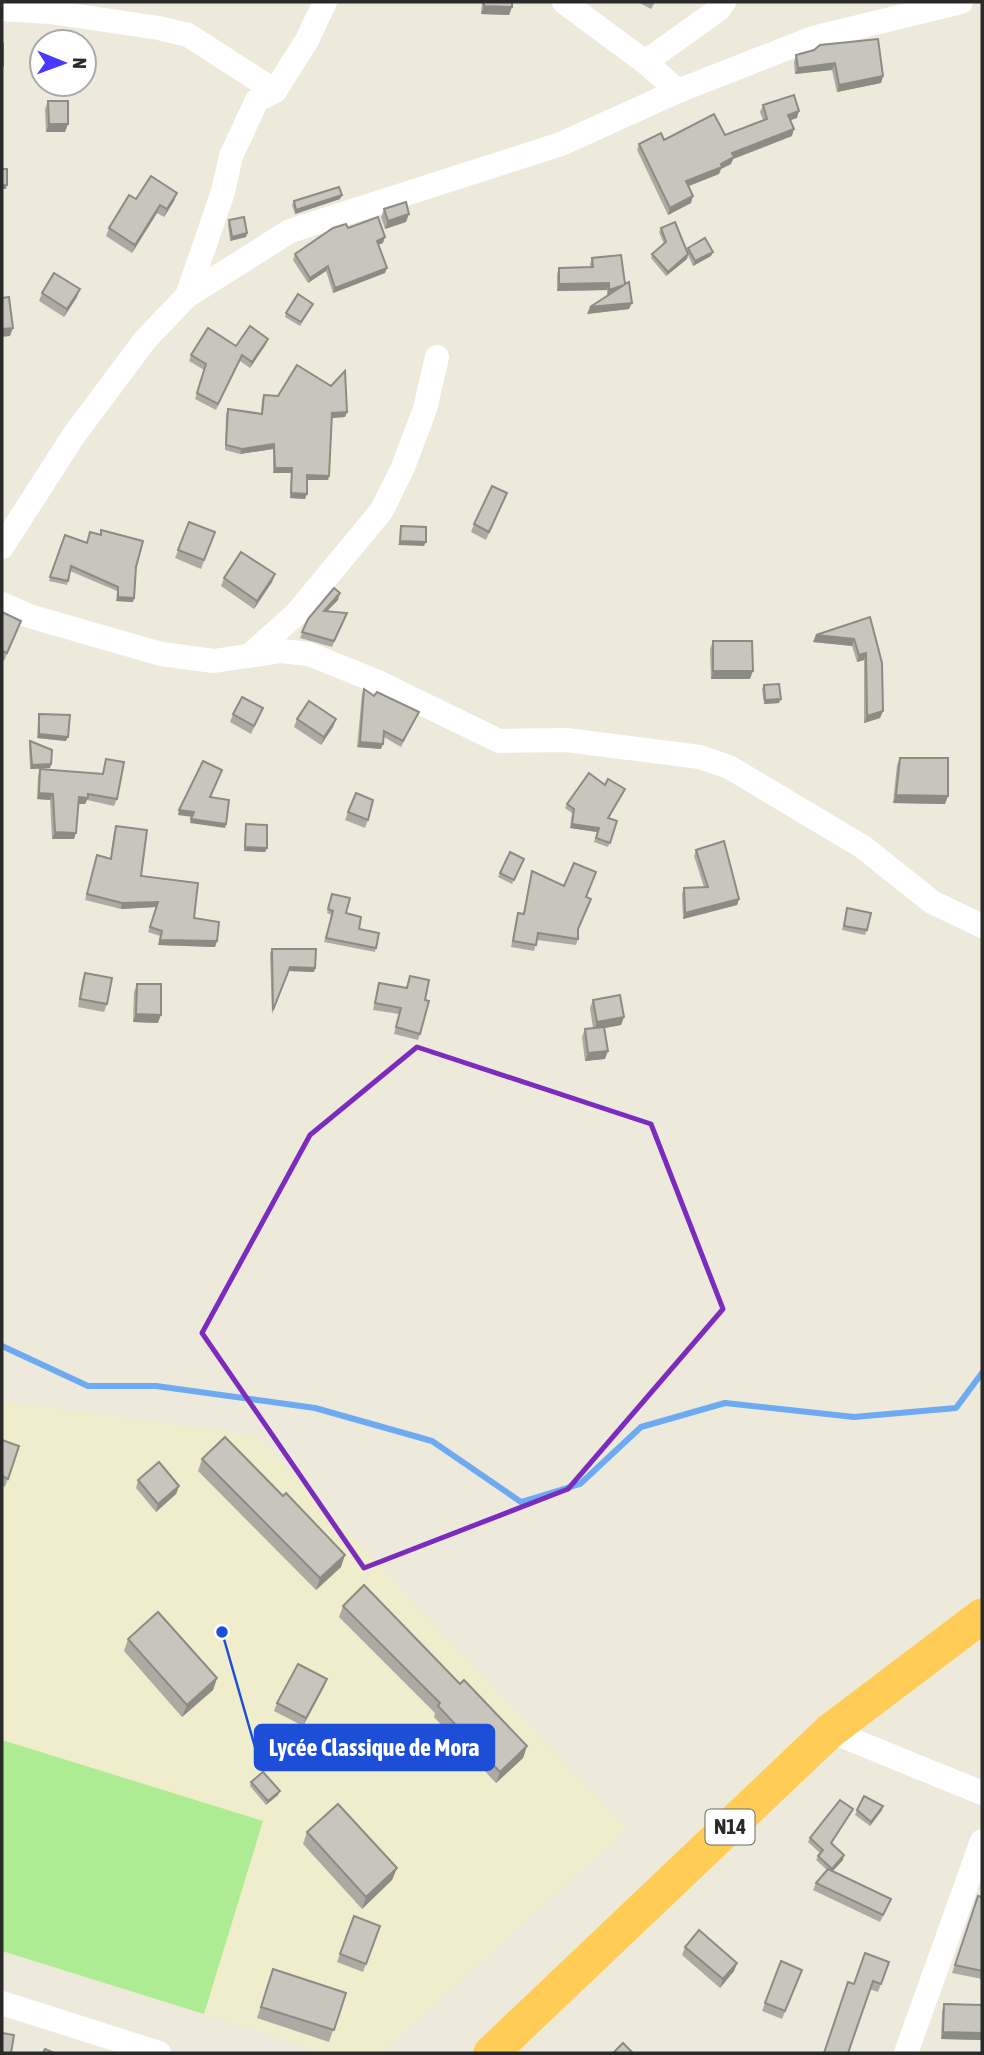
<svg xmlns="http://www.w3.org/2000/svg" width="984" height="2055" viewBox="0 0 984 2055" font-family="'Asap Condensed',sans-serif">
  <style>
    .education { fill: #efedcb }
    .pitch { fill: #aeec93 }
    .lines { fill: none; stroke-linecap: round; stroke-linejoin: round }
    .stream { stroke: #6daaf1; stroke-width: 6 }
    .minor { stroke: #fff; stroke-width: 24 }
    .highway { stroke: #ffcd55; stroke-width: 35 }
    .wall { fill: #acaaa2 }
    .shaded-wall { fill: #8c8b84 }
    .building { fill: #c8c6bc; stroke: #8c8b84; stroke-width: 2 }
    .marked { fill: none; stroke: #7b2cbf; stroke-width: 5; stroke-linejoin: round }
    .labels { text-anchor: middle; stroke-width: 5; stroke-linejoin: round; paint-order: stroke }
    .shield { fill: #fff; stroke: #6a6a6a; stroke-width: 2 }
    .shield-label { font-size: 21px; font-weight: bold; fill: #2a2a2a }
    .leader { fill: none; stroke: #1d4ed8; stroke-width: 2.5 }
    .callout-dot { fill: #1d4ed8; stroke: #fff; stroke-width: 2.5 }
    .callout { fill: #1d4ed8; stroke: #1d4ed8; stroke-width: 2.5 }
    .callout-label { font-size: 24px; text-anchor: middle; font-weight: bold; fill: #fff }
  </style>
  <rect width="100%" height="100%" fill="#edeadc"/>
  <polygon class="education" points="2,1401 257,1436 627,1829 381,2053 327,2053 2,1951"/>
  <polygon class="pitch" points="2,1740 263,1821 204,2014 2,1951"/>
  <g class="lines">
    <polyline class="stream" points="2,1346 88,1386 156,1386 315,1408 432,1441 521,1502 580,1484 641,1427 725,1403 854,1417 956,1408 982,1373"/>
    <g class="minor">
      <polyline points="564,2 645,62 678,91"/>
      <polyline points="2,9 50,12 159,28 188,35 275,91"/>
      <polyline points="645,62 718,10 724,2"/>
      <polyline points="187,296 223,192 231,156 257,100 275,91 307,40 325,2"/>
      <polyline points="2,547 74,435 145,340 187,296 290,231 561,144 678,91 813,38 961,2"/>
      <polyline points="2,604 29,616 161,654 214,661 281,651 309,654 378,682 499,741 566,740 700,757 729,767 863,847 932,902 982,926"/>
      <polyline points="249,656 297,613 382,510 403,467 425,409 437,357"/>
      <polyline points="830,1731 982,1793"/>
      <polyline points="2,2003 159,2053"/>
      <polyline points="906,2053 982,1841"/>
    </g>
    <polyline class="highway" points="491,2053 830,1731 982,1616"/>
  </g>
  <g class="wall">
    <polygon points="482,2 512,2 512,7 509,15 481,14"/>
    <polygon points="638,2 655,2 651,9"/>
    <polygon points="814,50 883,76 881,83 837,92 832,70 795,74 794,62 796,55"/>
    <polygon points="48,101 65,132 46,132 45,109"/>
    <polygon points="763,105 797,118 790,120 792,136 733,159 731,164 721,169 719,174 688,186 691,203 668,215 637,150 639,144 725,135 763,120 760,112"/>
    <polygon points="177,193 174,201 164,217 157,213 132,253 106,236 109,228 136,199"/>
    <polygon points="342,195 340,199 295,214 292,205 294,201"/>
    <polygon points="384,209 406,222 385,229 381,217"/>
    <polygon points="229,220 247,233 246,237 230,241 228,224"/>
    <polygon points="348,228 383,243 378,245 385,273 333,293 326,271 308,283 293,260 295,254"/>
    <polygon points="661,228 687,250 688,248 713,252 711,256 693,266 688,255 687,259 666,276 651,258 652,254 664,244 659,232"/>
    <polygon points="592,258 629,309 587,314 607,296 607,290 557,291 557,274 559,268 590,267 590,264"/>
    <polygon points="42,293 77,297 64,317 39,301"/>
    <polygon points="311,308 300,326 285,317 286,313"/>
    <polygon points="268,339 266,344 250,368 240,361 216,410 195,399 204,370 189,361 191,355 236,346"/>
    <polygon points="264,395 347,412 345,417 332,418 329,476 328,480 307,480 305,499 290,498 291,473 273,473 273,449 240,454 225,450 226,414 228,409 261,413 262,400"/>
    <polygon points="507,493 486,540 471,532 474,524"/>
    <polygon points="189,522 215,532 201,569 175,558"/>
    <polygon points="101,530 136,567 133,602 116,601 117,591 70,571 67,585 49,581 65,535 87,542 100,535"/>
    <polygon points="275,574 272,582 254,609 221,586 224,578"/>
    <polygon points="338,600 327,611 347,613 332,647 300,638 308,619"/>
    <polygon points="2,612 18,629 4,661 2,660"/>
    <polygon points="870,617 883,711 880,718 864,723 864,660 857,662 852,646 813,642 816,635"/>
    <polygon points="713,641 750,679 711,679 710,649"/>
    <polygon points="764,685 779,703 764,704 762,689"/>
    <polygon points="364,689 374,696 419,712 401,747 384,737 381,749 357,747 362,694"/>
    <polygon points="263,708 251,734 230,722 233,714"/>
    <polygon points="39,714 66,741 37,738 38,718"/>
    <polygon points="297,719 336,719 333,727 321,745 294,727"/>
    <polygon points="30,741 51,764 50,768 30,769 29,745"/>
    <polygon points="900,758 945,804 893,803 897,765"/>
    <polygon points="106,759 117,799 114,806 87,800 85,804 78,804 74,839 52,839 50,800 37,799 38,776 40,769 102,774"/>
    <polygon points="605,785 625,789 609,818 617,821 608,847 594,842 597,832 570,828 572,813 565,808 567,804"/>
    <polygon points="348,812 368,820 365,828 345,820"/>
    <polygon points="246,824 267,848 265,852 244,851 245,829"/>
    <polygon points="116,826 141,876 194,918 217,941 215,947 158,945 160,936 148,932 156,907 121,909 85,900 97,855 110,859 114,832"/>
    <polygon points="696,850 739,899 737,905 683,919 682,894 684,888 704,887 694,856"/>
    <polygon points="524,859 512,884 498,877 500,873"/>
    <polygon points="532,871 586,897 578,930 578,939 576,945 537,940 534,951 511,947 516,919 518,913 523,914"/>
    <polygon points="330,898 346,913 359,929 376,948 375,952 324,942 332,915 327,913"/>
    <polygon points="847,908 867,930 865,935 842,930"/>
    <polygon points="272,949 315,968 314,972 289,971 272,1014 270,953"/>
    <polygon points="85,973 107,1004 104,1012 78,1007 82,981"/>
    <polygon points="410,976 425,1000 420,1034 418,1040 394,1034 399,1014 373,1010 379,983 406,988"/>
    <polygon points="137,984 158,1023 133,1022 134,992"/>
    <polygon points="593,1000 624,1017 621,1025 605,1028 605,1059 585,1061 582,1037 585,1029 593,1028 590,1008"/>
    <polygon points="2,1442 19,1446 5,1487 2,1485"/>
    <polygon points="202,1459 341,1567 316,1590 198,1471"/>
    <polygon points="138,1480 179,1486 176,1494 156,1512 136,1488"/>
    <polygon points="343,1606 460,1684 527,1746 523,1758 496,1783 434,1717 435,1713 339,1617"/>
    <polygon points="128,1639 217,1678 213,1690 182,1717 124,1651"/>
    <polygon points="327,1679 324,1687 303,1726 274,1711 277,1703"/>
    <polygon points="251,1782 278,1795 266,1805 250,1786"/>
    <polygon points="853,1809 831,1844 843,1860 832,1871 888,1906 880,1922 813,1890 816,1883 827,1870 816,1860 820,1853 808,1842 810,1838"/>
    <polygon points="857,1810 882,1810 870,1826 855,1815"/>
    <polygon points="307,1832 397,1868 392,1880 362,1909 303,1844"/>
    <polygon points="978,1896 982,1897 982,1979 952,1973"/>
    <polygon points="354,1916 380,1926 363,1972 337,1962"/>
    <polygon points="685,1947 737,1963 734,1971 720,1988 682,1955"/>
    <polygon points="781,1961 802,1970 782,2019 762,2011"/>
    <polygon points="889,1962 878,1992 854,1984"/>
    <polygon points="273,1969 346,1993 329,2042 257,2018"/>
    <polygon points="944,2004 982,2005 982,2040 941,2039 942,2012"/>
  </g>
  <g class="shaded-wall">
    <polygon points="484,6 512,7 509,15 481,14"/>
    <polygon points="835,63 832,70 795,74 798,68"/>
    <polygon points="883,76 881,83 837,92 839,85"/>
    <polygon points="799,111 797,118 786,122 788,115"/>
    <polygon points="49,124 68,124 65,132 46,132"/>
    <polygon points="794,129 792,136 733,159 731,164 721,169 719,174 684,188 686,181 721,164 732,153"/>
    <polygon points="2,185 7,185 6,189 2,189"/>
    <polygon points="177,193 174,201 164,217 167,209"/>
    <polygon points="342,195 340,199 295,214 296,210"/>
    <polygon points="693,196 691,203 668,215 670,208"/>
    <polygon points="160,205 157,213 132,253 135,245"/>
    <polygon points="409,214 406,222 385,229 388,221"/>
    <polygon points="247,233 246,237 230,241 232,237"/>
    <polygon points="385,237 383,243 375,246 377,241"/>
    <polygon points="713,252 711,256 693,266 695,261"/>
    <polygon points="688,254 687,259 666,276 668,272"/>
    <polygon points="328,266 326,271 308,283 310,278"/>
    <polygon points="387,268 385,273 333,293 335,288"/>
    <polygon points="609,283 607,290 557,291 559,284"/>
    <polygon points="624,285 607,296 609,290"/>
    <polygon points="80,289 77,297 64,317 67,309"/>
    <polygon points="632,303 629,309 587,314 590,307"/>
    <polygon points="13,328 10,336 2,337 2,329"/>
    <polygon points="268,339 266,344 250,368 252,362"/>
    <polygon points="347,412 345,417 330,418 332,413"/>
    <polygon points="274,444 273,449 240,454 242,449"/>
    <polygon points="275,468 292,468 291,473 273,473"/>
    <polygon points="307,475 329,476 328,480 305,480"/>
    <polygon points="291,493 307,494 305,499 290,498"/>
    <polygon points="400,541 426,542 424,546 398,545"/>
    <polygon points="275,574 272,582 254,609 257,601"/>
    <polygon points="340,593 338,600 321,617 324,611"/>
    <polygon points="118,597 134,598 133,602 116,601"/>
    <polygon points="816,635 854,639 852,646 813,642"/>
    <polygon points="866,653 864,660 857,662 859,655"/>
    <polygon points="713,671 753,671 750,679 711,679"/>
    <polygon points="781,699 779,703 764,704 765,700"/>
    <polygon points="883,711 880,718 864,723 867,716"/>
    <polygon points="336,719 333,727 321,745 324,737"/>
    <polygon points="39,734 68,737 66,741 37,738"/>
    <polygon points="360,742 383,744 381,749 357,747"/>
    <polygon points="51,764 50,768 30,769 32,765"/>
    <polygon points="39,793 53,794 50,800 37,799"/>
    <polygon points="896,795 948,796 945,804 893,803"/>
    <polygon points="79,797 88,798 85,804 76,804"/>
    <polygon points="179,810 194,812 193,817 178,815"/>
    <polygon points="191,819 226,824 225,828 190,823"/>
    <polygon points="572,824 599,828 597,832 570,828"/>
    <polygon points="55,832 76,833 74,839 52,839"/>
    <polygon points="245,847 267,848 265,852 244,851"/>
    <polygon points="739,899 737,905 683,919 685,913"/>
    <polygon points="158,902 156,907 121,909 122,903"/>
    <polygon points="160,940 217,941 215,947 158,945"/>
    <polygon points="290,967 315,968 314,972 289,971 272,1014"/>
    <polygon points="136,1014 161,1015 158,1023 133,1022"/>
    <polygon points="624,1017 621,1025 594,1030 597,1022"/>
    <polygon points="608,1051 605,1059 585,1061 588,1053"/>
    <polygon points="179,1486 176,1494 156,1512 158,1504"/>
    <polygon points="345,1555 341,1567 316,1590 320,1578"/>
    <polygon points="217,1678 213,1690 182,1717 187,1705"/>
    <polygon points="327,1679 324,1687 303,1726 306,1718"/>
    <polygon points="527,1746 523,1758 496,1783 500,1772"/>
    <polygon points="280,1791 278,1795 266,1805 268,1801"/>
    <polygon points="883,1806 882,1810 870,1826 871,1822"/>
    <polygon points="853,1809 851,1813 829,1847 831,1843"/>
    <polygon points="844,1855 843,1860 831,1873 832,1869"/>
    <polygon points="397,1868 392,1880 362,1909 366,1897"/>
    <polygon points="737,1963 734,1971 720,1988 723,1979"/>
    <polygon points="943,2032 982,2033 982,2040 941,2039"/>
  </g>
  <g class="building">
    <polygon points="484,2 512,2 512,7 484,6"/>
    <polygon points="878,39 883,76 839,85 835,63 798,68 796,55 814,50 820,45"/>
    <rect x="2" y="44" width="1" height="22"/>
    <polygon points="794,95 799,111 788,115 794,129 732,153 734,157 721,164 722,167 686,181 693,196 670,208 639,144 661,133 664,140 714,114 725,135 767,119 763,105"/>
    <polygon points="48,101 68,101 68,124 49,124"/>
    <rect x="2" y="169" width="5" height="16"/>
    <polygon points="151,176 177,193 167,209 160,205 135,245 109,228 129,195 136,199"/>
    <polygon points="339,187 342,195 296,210 294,201"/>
    <polygon points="406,202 409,214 388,221 384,209"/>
    <polygon points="244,217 247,233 232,237 229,220"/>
    <polygon points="378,217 385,237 377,241 387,268 335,288 328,266 310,278 295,254 333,228 346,224 348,228"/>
    <polygon points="675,222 688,254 668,272 652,254 666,242 661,228"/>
    <polygon points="705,238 713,252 695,261 688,248"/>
    <polygon points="621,255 625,284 629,282 632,303 590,307 624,285 609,290 609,283 559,284 559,268 593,267 592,258"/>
    <polygon points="54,273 80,289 67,309 42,293"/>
    <polygon points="298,294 313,304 301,322 286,313"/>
    <polygon points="9,297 13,328 2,329 2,298"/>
    <polygon points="250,326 268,339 252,362 242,355 218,404 197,393 206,364 191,355 208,328 236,346"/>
    <polygon points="297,365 331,386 345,371 347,412 332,413 329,476 307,475 307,494 291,493 292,468 275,468 274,444 242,449 226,445 228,409 262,414 264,395 278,396"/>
    <polygon points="492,486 507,493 489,532 474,524"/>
    <polygon points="189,522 215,532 204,560 178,550"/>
    <polygon points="401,526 426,527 426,542 400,541"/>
    <polygon points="101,530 143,541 136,567 134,598 118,597 118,587 71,566 68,581 50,577 65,535 87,543 90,532 101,535"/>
    <polygon points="241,552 275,574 257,601 224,578"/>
    <polygon points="334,588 340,593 324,611 347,613 334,641 302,632 308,619"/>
    <polygon points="2,612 21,621 7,653 2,651"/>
    <polygon points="870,617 882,663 883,711 867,716 866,653 859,655 854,639 816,635"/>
    <polygon points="713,641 752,641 753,671 713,671"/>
    <polygon points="779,684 781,699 765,700 764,685"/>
    <polygon points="364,689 374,696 377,692 419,712 403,741 384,731 383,744 360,742"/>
    <polygon points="242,697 263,708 254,726 233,714"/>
    <polygon points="309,701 336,719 324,737 297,719"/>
    <polygon points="39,714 70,715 68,737 39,734"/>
    <polygon points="30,741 52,750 51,764 32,765"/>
    <polygon points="900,758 948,758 948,796 896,795"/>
    <polygon points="106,759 124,762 117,799 88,794 88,798 79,797 76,833 55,832 53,794 39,793 40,769 103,774"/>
    <polygon points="203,761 222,770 210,797 229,800 226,824 191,819 194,812 179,810"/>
    <polygon points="589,773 605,785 608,779 625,789 608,818 617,821 610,843 596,838 599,828 572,824 574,809 567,804"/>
    <polygon points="356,793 373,800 368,820 348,812"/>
    <polygon points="246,824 267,825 267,848 245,847"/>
    <polygon points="116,826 147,830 141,876 198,883 194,918 219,922 217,941 160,940 162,931 150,927 158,902 122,903 87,894 97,855 111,859"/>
    <polygon points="724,841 739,899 685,913 684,888 708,887 696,850"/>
    <polygon points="510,852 524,859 514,880 500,873"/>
    <polygon points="574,863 596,872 586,897 591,899 578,929 578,939 538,933 536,945 513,941 518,913 524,914 532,871 564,886"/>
    <polygon points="332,894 350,898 346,913 361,917 359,929 379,933 376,948 326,938 333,911 328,909"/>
    <polygon points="847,908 871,913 867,930 844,926"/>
    <polygon points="272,949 316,949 315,968 290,967 273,1010"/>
    <polygon points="85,973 112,978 107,1004 80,999"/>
    <polygon points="410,976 429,980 425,1000 429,1001 420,1034 396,1027 401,1008 375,1003 379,983 407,988"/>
    <polygon points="137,984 161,984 161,1015 136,1014"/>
    <polygon points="620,995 624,1017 597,1022 593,1000"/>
    <polygon points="604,1027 608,1051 588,1053 585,1029"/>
    <polygon points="225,1437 283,1496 286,1493 345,1555 320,1578 202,1459"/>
    <polygon points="2,1440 19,1446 8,1479 2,1476"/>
    <polygon points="159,1462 179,1486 158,1504 138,1480"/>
    <polygon points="364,1585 460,1684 464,1680 527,1746 500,1772 438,1706 440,1703 343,1606"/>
    <polygon points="158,1612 217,1678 187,1705 128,1639"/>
    <polygon points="298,1664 327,1679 306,1718 277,1703"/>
    <polygon points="263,1772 280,1791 268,1801 251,1782"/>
    <polygon points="864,1796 883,1806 871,1822 857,1810"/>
    <polygon points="840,1800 853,1809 831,1843 844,1855 832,1869 818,1856 823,1850 810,1838"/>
    <polygon points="338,1804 397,1868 366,1897 307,1832"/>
    <polygon points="828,1869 891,1899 883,1915 816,1883"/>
    <polygon points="978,1896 982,1897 982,1971 955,1965"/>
    <polygon points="354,1916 380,1926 366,1964 340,1954"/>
    <polygon points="699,1930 737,1963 723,1979 685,1947"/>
    <polygon points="865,1953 889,1962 881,1984 873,1981 848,2053 824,2053 848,1982 854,1984"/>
    <polygon points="781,1961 802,1970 785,2011 765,2003"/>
    <polygon points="273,1969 346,1993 334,2030 261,2007"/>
    <polygon points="944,2004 982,2005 982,2033 943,2032"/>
    <polygon points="2,2033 14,2035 11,2053 2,2053"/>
    <polygon points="623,2043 633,2053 613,2053"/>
    <polygon points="45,2049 54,2053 43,2053"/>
  </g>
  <path class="marked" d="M417,1047l234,77 72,185 -155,180 -204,79 -162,-235 108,-198z"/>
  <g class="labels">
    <rect class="shield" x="705.5" y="1809.5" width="49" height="35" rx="5"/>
    <g class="shield-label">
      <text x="730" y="1834">N14</text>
    </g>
  </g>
  <path class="leader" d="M222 1632L255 1747"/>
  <circle class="callout-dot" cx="222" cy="1632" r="7"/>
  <rect class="callout" x="255" y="1725" width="239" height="45" rx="7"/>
  <g class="callout-label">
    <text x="374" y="1756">Lycée Classique de Mora</text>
  </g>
  <rect width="984" height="2055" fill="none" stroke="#2a2a2a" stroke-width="7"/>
  <g transform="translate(63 63) rotate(91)"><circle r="33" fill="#ffffff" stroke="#aaaaaa" stroke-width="2"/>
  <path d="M0-5L12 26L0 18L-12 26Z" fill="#4938fe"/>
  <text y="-10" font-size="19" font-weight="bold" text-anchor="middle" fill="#2a2a2a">N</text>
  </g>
</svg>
